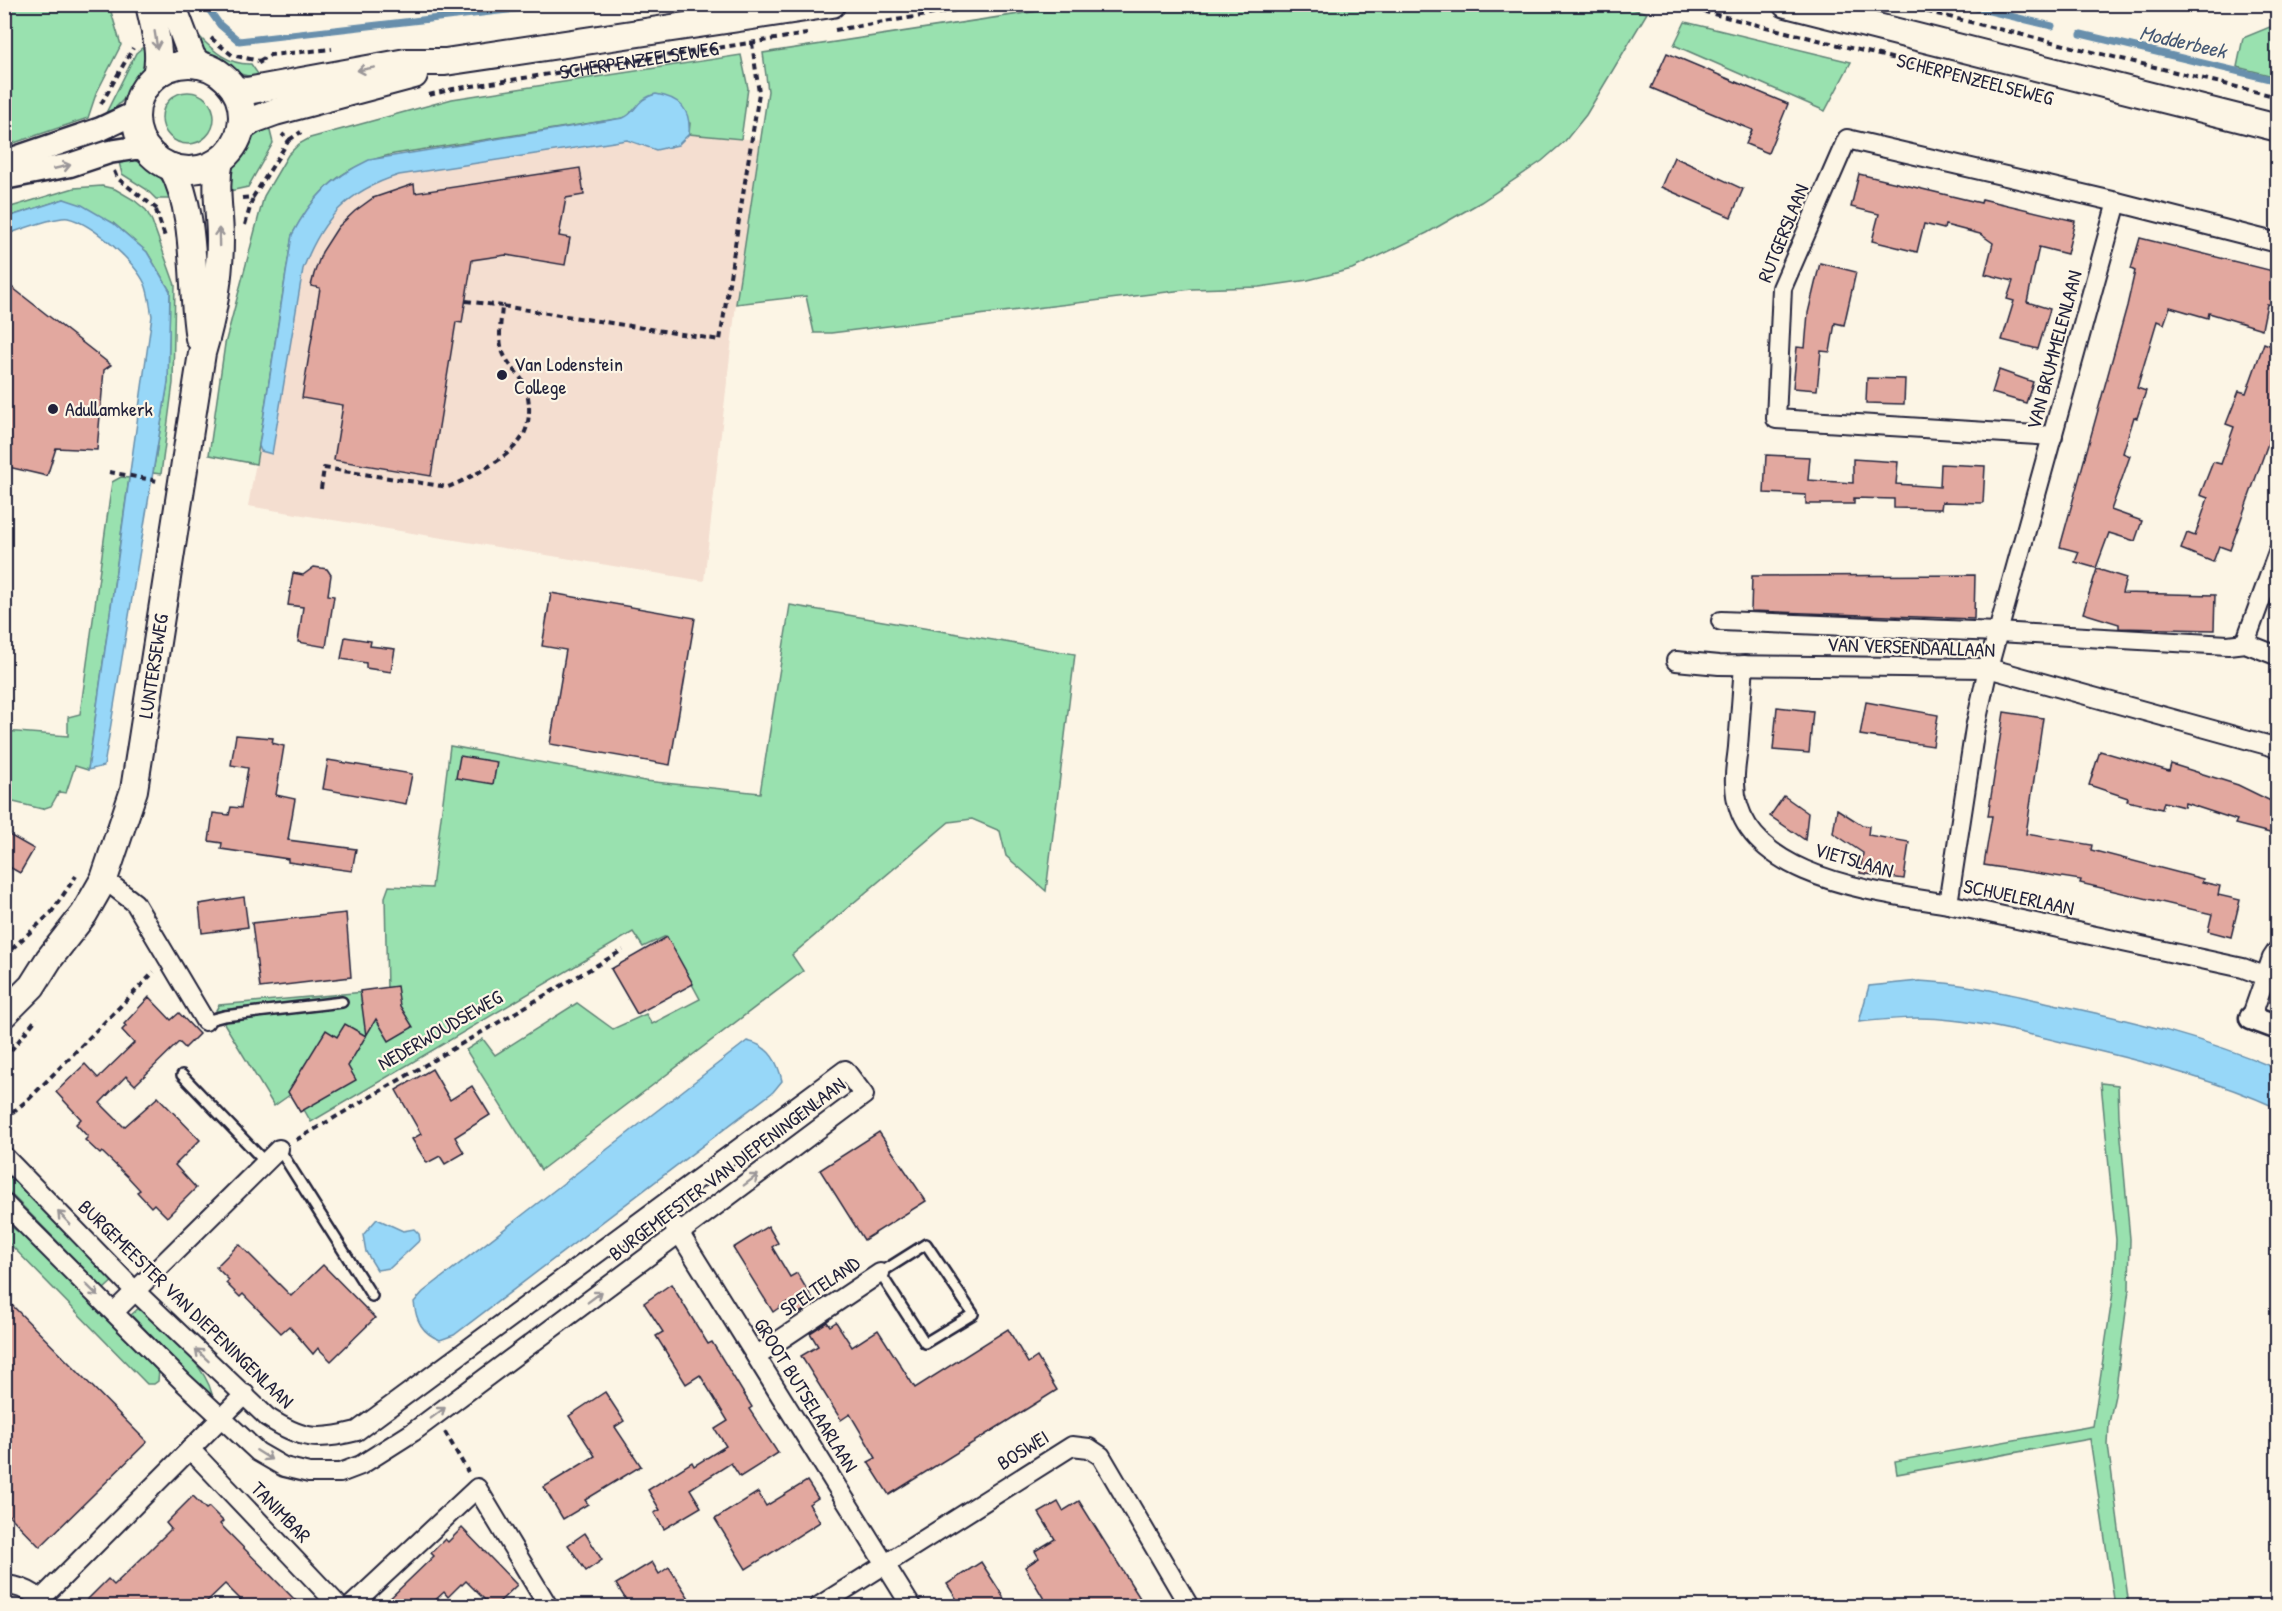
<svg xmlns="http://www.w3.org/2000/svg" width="2282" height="1611" viewBox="0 0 2282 1611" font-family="'Patrick Hand',sans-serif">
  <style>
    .built { fill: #f4ded0 }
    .green { fill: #99e1af; stroke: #5e8275; stroke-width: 1.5 }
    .water { fill: #97d7f8; stroke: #688fac; stroke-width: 1.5 }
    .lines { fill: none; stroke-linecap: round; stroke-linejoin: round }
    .stream { stroke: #688fac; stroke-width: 7 }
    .building { fill: #e2a89f; stroke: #22223b; stroke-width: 1.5 }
    .service-casing { stroke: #22223b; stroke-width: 14 }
    .minor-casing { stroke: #22223b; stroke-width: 22 }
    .tertiary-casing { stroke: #22223b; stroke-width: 27 }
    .secondary-casing { stroke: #22223b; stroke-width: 30 }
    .path { stroke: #22223b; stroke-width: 4; stroke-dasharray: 6 4.5; stroke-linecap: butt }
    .service { stroke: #fcf5e5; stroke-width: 9 }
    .minor { stroke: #fcf5e5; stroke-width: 18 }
    .tertiary { stroke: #fcf5e5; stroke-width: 22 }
    .secondary { stroke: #fcf5e5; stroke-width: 26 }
    .oneway { stroke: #9a9698 }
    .poi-dot { fill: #22223b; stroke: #fcf5e5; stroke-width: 2 }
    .labels { text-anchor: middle; stroke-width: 4.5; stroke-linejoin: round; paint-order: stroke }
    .street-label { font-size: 20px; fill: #22223b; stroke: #fcf5e5 }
    .poi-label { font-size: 20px; fill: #22223b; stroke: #fcf5e5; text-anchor: start }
    .water-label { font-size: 21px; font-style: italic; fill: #455874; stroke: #fcf5e5 }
  </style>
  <rect width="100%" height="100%" fill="#fcf5e5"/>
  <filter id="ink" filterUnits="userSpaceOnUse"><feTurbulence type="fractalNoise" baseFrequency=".0167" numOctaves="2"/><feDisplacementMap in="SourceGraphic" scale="12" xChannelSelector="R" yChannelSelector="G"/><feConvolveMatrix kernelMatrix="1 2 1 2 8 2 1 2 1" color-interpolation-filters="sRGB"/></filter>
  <g filter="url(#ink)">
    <polygon class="built" points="689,134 760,140 736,304 704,581 248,506 259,446 303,269 313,244 322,228 348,200 379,181 399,175 627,140 636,142 642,147 678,145"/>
    <g class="green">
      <polygon points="1085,4 1615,4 1647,13 1586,115 1565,141 1542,161 1481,202 1427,233 1352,269 1308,280 1259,287 1192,289 831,333 814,333 806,296 736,304 768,91 763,53"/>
      <polygon points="4,5 109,5 121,45 96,94 88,118 5,146"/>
      <polygon points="1685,22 1851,62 1825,111 1674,45"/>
      <polygon points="2277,24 2277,77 2237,67 2243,38"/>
      <path d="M198,35c15,16 31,30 53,29l7,10 -1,3c-23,0 -52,-21 -64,-40z"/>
      <path d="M142,48h5c4,21 -22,53 -39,66l-2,-1 30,-60z"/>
      <path d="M741,55l7,33 -7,51 -52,-5 1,-11 -59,-11 -2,4 -6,2 -229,36c-51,11 -78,36 -102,81l-36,229 -47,-9 16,-111 39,-148 24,-41 11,-11 11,-6 142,-39z"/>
      <circle cx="188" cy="118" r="26"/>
      <path d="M268,123l5,20 -25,44 -23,5c2,-7 2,-14 4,-20 5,-16 25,-39 39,-49z"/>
      <path d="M118,158c27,-1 44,17 56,41h-18l-10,-10 -24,-15z"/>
      <polygon points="102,186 115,189 134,200 146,210 152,221 175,285 173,383 161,474 153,473 168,382 170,291 147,252 113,223 64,199 5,218 4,209 74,188"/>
      <polygon points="121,477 129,478 88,770 75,766 66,793 59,792 51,806 42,809 5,800 5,731 68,736 68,717 80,714 112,482"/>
      <polygon points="790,605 1075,654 1046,891 1006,856 1000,831 972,819 949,822 792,955 803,971 541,1170 466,1050 483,1039 495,1055 577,1003 613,1029 646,1014 652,1024 700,999 666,936 643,947 633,932 311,1122 294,1092 274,1106 216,1010 219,1005 387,990 385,897 389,886 432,888 450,746 645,781 760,793"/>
      <polygon points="2101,1083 2118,1085 2119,1116 2130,1239 2129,1289 2115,1395 2109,1423 2108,1445 2129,1606 2115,1606 2090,1439 1897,1474 1895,1461 2093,1426 2113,1292 2116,1240"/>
      <polygon points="4,1166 115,1279 104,1289 5,1188"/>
      <polygon points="4,1222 30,1240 159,1370 158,1381 154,1384 147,1384 5,1239"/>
      <path d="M140,1307c23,24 64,54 72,87l-5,-1 -76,-78z"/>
    </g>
    <g class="water">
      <path d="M656,94c24,4 35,15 33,40l-11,11 -22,5 -29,-10 -228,35c-52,16 -77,44 -96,94l-31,185 -11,-3 -2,-5 33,-211c19,-37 39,-57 77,-75l254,-42c14,-5 12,-19 33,-24z"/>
      <path d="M64,199l18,6 31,18 34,29 23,39 -2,91 -64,384 -16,4 64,-454c-2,-10 -3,-22 -7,-32 -11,-23 -52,-60 -77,-66 -12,-2 -51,13 -63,17v-17z"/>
      <path d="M1919,981c46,2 90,13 135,23 76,16 152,34 223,65v39c-59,-27 -124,-44 -187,-59 -46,-11 -93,-24 -139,-29 -31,-4 -62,-1 -92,2l10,-36z"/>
      <path d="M747,1041c21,4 31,20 35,40l-9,11 -319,243 -14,5c-18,-7 -24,-19 -26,-38l9,-10z"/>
      <polygon points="377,1219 403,1231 414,1229 419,1234 420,1240 390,1268 377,1270 366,1252 363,1235"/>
    </g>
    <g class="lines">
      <g class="stream">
        <polyline points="205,4 220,25 239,41 560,4"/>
        <polyline points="1960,4 2052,26"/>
        <polyline points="2081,34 2278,81"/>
      </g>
    </g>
    <g class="building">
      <polygon points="1667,53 1788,104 1768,153 1746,144 1752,130 1651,88"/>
      <polygon points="1674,157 1743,189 1731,217 1661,187"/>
      <polygon points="580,168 584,195 566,198 559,236 570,238 565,265 506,255 472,260 462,323 456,322 431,476 334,460 343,405 302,398 320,288 311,286 314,274 322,252 338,227 355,211 373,198 414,184 415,193"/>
      <polygon points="1859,174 1981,203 1982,199 2075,221 2067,254 2039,247 2027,302 2050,309 2038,349 2002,340 2014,301 2007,299 2013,281 1985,274 1993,243 1980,234 1945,225 1944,229 1924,224 1917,252 1872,241 1879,214 1851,207"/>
      <polygon points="2140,238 2277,272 2277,306 2267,304 2262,329 2209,313 2208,318 2170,307 2164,324 2157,321 2137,388 2146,391 2137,418 2134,417 2123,453 2130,456 2111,510 2142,521 2135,541 2109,533 2096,568 2075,562 2079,552 2060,547 2127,306 2135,271 2131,269"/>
      <polygon points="1820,263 1856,272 1844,325 1835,323 1830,352 1821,351 1817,390 1793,388 1797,347 1805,348 1808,313"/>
      <polygon points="4,281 111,365 104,370 97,450 56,448 47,476 4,466"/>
      <polygon points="2264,343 2277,348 2277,418 2230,550 2219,546 2213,562 2181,549 2187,533 2195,536 2208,498 2200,495 2213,462 2221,464 2234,427 2226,424 2239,391 2246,393"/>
      <polygon points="1999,370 2033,382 2026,403 1992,393"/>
      <polygon points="1867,378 1905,379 1904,404 1866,403"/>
      <polygon points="1766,455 1810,457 1808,480 1853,483 1853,459 1898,462 1896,484 1940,487 1941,464 1985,466 1983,503 1942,502 1941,509 1894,508 1894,499 1854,498 1854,504 1806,504 1806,495 1764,493"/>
      <polygon points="314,567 327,569 331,575 328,595 334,596 326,647 298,642 303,607 288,605 293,573 303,575"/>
      <polygon points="2097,569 2126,578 2122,593 2215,595 2214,630 2119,628 2119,624 2083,613"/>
      <polygon points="1975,575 1974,619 1751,611 1752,576"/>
      <polygon points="551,593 695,618 670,765 550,744 566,650 542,646"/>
      <polygon points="345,637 371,641 370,646 395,649 391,672 366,668 366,663 341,659"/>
      <polygon points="1866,702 1938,715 1933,746 1860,735"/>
      <polygon points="1777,707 1813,711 1809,753 1773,750"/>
      <polygon points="2004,712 2043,718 2026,834 2092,845 2091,850 2203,879 2202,882 2220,886 2218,895 2240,900 2231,937 2208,931 2212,914 2080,883 2081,880 1984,865 1992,816 1988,816"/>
      <polygon points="236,735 273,738 272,743 284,746 276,795 295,799 288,840 356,849 352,871 288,862 288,859 221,849 222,843 209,841 213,813 229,815 231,807 241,808 248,768 231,765"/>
      <polygon points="2100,751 2169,771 2171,764 2238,785 2277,804 2277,828 2272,826 2270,833 2235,824 2237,820 2185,803 2184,807 2164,802 2162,809 2127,801 2128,798 2089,785"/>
      <polygon points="460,756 497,762 493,784 456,778"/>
      <polygon points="328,760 412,774 406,804 323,789"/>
      <polygon points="1784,796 1808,813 1805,840 1770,816"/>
      <polygon points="1837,809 1862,825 1869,826 1868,835 1909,842 1904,879 1860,873 1863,853 1833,833"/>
      <polygon points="4,832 34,849 20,873 4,864"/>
      <polygon points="244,897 248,927 202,933 199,904"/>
      <polygon points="346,913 351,977 260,988 252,923"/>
      <polygon points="667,937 693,984 637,1014 611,969"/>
      <polygon points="397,986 400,1006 413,1027 389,1041 376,1019 348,1066 356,1080 300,1112 288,1092 326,1030 337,1037 345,1024 366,1036 360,991"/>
      <polygon points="149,997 171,1020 179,1013 199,1034 185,1048 179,1042 135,1085 126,1076 100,1103 124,1127 158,1097 200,1140 175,1165 196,1188 167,1217 154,1204 151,1207 137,1192 140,1190 128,1177 102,1152 100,1154 85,1140 88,1137 76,1124 81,1119 56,1092 85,1064 98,1078 134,1043 122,1030 126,1026 124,1024"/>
      <polygon points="432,1069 450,1100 472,1086 490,1115 455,1137 464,1153 445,1164 440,1156 427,1163 412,1139 421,1134 396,1090"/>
      <polygon points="879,1132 926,1201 864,1240 820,1170"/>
      <polygon points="768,1226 778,1243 772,1247 790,1277 797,1273 815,1303 798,1314 795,1310 793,1311 787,1302 773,1312 733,1248"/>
      <polygon points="239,1244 291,1296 323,1265 375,1318 331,1361 318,1348 313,1354 289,1326 281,1333 243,1294 240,1297 226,1283 229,1280 216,1267"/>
      <polygon points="671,1284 708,1344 712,1342 752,1407 749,1409 778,1453 740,1477 731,1463 690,1489 701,1507 664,1529 654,1513 660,1510 648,1490 692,1462 694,1466 726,1446 715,1429 728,1421 700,1375 686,1384 656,1336 663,1332 644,1303"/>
      <polygon points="4,1297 147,1442 40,1547 4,1510"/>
      <polygon points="827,1322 830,1326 836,1322 852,1347 878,1330 915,1388 1008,1329 1028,1363 1037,1357 1057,1390 889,1495 868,1462 876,1458 850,1414 841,1420 801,1356 818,1346 810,1333"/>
      <polygon points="605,1392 624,1421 615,1427 641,1466 585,1500 588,1504 563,1519 544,1487 595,1456 569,1416"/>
      <polygon points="807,1481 818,1498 809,1504 820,1522 746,1569 715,1519 758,1492 766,1506"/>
      <polygon points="193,1496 206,1509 209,1507 223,1521 220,1524 301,1606 247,1606 225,1584 202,1606 81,1606 108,1579 114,1585 142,1558 171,1529 166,1523"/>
      <polygon points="1079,1501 1126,1576 1145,1606 1048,1606 1025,1567 1039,1558 1035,1551 1055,1539 1039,1513 1058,1502 1063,1511"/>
      <polygon points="462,1528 517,1585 495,1606 491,1606 466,1581 462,1585 461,1584 448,1597 444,1592 429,1606 382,1606 434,1556 431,1553 445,1539 448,1542"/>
      <polygon points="585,1533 602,1560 586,1571 568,1545"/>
      <polygon points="652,1562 659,1574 669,1567 694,1606 630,1606 616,1584"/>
      <polygon points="981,1562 999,1590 1008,1606 961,1606 947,1584"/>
    </g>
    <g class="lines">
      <defs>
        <g id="service">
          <polyline points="205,1021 224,1016 342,1002"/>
          <polyline points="182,1075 266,1163"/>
          <polyline points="279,1149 372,1296"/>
          <polygon points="926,1244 973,1314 925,1343 880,1273"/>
        </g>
        <g id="minor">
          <polyline points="2278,243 2117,202 1988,668 1975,728 1948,904 2243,968 2278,981"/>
          <polyline points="2053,436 1776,419 1782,288 1847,139 2117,202"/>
          <polyline points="2278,552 2245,643 2278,656"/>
          <polyline points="1721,621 1998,632 2228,645 2245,643"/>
          <polyline points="1676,661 1719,665 1988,668 2278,748"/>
          <path d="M1744,665c-2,27 -4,55 -6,82 -1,12 -4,25 -3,37 2,94 143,108 213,120"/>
          <polyline points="104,879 135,903 205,1021"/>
          <polyline points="2251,1018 2272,958 2278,949"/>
          <path d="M4,1156l131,135 132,126c35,23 51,24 90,14l488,-361 19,25 -451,337 -52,33 -21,8h-31l-25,-6 -26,-15 -75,-70 -179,-179"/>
          <polyline points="661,1208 680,1234 911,1606"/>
          <polyline points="114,1312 279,1149"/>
          <polyline points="756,1356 880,1273"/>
          <polyline points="190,1449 339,1606"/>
          <path d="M4,1585c18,1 31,7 42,21"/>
          <polyline points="41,1599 245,1394"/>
          <polyline points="351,1606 477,1488 548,1606"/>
          <polyline points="819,1606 1072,1446 1089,1448 1101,1456 1189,1606"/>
        </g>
        <g id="tertiary">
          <polyline points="4,162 101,129 137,112"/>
          <polyline points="4,178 70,165 109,152 135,148 147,148"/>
          <polyline points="2251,1018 2278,1028"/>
        </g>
        <g id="secondary">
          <path d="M149,4c5,24 13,48 7,71"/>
          <polyline points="172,4 192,57 199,65"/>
          <polyline points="1786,4 2278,128"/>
          <circle cx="189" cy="117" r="53"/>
          <polyline points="235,90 247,91 406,62 445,62 832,4"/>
          <polyline points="241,128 253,120 275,112 414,75"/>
          <path d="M172,167c26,49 18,118 27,171"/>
          <path id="s2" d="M4,1014l28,-28 17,-27 35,-45 20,-35 30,-89 68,-437c11,-37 18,-75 18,-114 0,-27 -6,-52 0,-79"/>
        </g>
      </defs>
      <use href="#service" class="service-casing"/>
      <use href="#minor" class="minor-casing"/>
      <use href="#tertiary" class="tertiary-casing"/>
      <use href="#secondary" class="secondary-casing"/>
      <g class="path">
        <polyline points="1673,4 1984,81"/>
        <polyline points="1896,4 2278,97"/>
        <polyline points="835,30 994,4"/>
        <polyline points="211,38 232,55 259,61 261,64"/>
        <polyline points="259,61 270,55 332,49"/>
        <path id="s1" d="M429,95l24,-6 354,-55"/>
        <polyline points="101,104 133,48"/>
        <polyline points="289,140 301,132"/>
        <polyline points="114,171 117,178 157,209"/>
        <polyline points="242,198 253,197 289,140 282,134"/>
        <polyline points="156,210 165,237"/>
        <polyline points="245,225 253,197"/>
        <polyline points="466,301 502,306"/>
        <polyline points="109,472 158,481"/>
        <path d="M321,489l3,-21 124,19c21,-8 60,-29 73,-48 10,-14 10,-37 4,-53 -3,-9 -13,-17 -18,-26 -11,-15 -6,-36 -5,-54l218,34 39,-247 -7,-50"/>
        <polyline points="4,956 51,913 76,876"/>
        <polyline points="4,1059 37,1018"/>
        <polyline points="4,1119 29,1099 154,972"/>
        <polyline points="296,1140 623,950"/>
        <polyline points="445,1432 468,1472"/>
      </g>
      <use href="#service" class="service"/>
      <use href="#minor" class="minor"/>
      <use href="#tertiary" class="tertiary"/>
      <use href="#secondary" class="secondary"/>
    </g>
    <defs><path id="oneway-shaft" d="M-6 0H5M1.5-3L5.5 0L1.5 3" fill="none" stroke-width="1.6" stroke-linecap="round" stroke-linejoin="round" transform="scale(1.5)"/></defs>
    <g class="oneway">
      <use href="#oneway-shaft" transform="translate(156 40) rotate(81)"/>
      <use href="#oneway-shaft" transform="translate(366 69) rotate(170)"/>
      <use href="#oneway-shaft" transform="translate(62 167) rotate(-13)"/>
      <use href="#oneway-shaft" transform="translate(219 237) rotate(-91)"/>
      <use href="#oneway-shaft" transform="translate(751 1180) rotate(-37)"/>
      <use href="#oneway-shaft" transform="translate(64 1218) rotate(-134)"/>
      <use href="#oneway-shaft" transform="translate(92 1290) rotate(45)"/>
      <use href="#oneway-shaft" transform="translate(595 1297) rotate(-37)"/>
      <use href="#oneway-shaft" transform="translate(202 1355) rotate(-137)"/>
      <use href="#oneway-shaft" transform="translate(438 1413) rotate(-37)"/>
      <use href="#oneway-shaft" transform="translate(264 1455) rotate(32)"/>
    </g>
  </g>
  <g class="poi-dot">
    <circle cx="502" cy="375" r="6"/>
    <circle cx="53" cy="409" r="6"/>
  </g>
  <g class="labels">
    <g class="street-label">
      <text dy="7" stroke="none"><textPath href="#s1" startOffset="213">SCHERPENZEELSEWEG</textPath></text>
      <text transform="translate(1975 79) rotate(14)" y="7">SCHERPENZEELSEWEG</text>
      <text transform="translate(1783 233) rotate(-68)" y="7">RUTGERSLAAN</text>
      <text transform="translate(2054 350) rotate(-75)" y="7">VAN BRUMMELENLAAN</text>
      <text transform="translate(1911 647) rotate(2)" y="7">VAN VERSENDAALLAAN</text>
      <text dy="7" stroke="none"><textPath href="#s2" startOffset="388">LUNTERSEWEG</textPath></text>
      <text transform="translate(1854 860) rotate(16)" y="7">VIETSLAAN</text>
      <text transform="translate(2019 897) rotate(12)" y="7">SCHUELERLAAN</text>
      <text transform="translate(440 1030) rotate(-30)" y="7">NEDERWOUDSEWEG</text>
      <text transform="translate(727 1169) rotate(-37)" y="7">BURGEMEESTER VAN DIEPENINGENLAAN</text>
      <text transform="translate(820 1286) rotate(-34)" y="7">SPELTELAND</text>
      <text transform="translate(186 1304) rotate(44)" y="7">BURGEMEESTER VAN DIEPENINGENLAAN</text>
      <text transform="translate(806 1395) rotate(58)" y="7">GROOT BUTSELAARLAAN</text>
      <text transform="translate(1023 1450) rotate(-32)" y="7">BOSWEI</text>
      <text transform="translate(281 1512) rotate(46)" y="7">TANIMBAR</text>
    </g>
    <g class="poi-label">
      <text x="514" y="371">Van Lodenstein<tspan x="514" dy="23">College</tspan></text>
      <text x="65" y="416">Adullamkerk</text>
    </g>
    <g class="water-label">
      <text transform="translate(2183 42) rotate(13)" y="7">Modderbeek</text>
    </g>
  </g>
  <rect width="2282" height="1611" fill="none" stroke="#fcf5e5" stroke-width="24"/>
  <rect x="12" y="12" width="2258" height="1587" fill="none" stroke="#22223b" stroke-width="2" filter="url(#ink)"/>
</svg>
